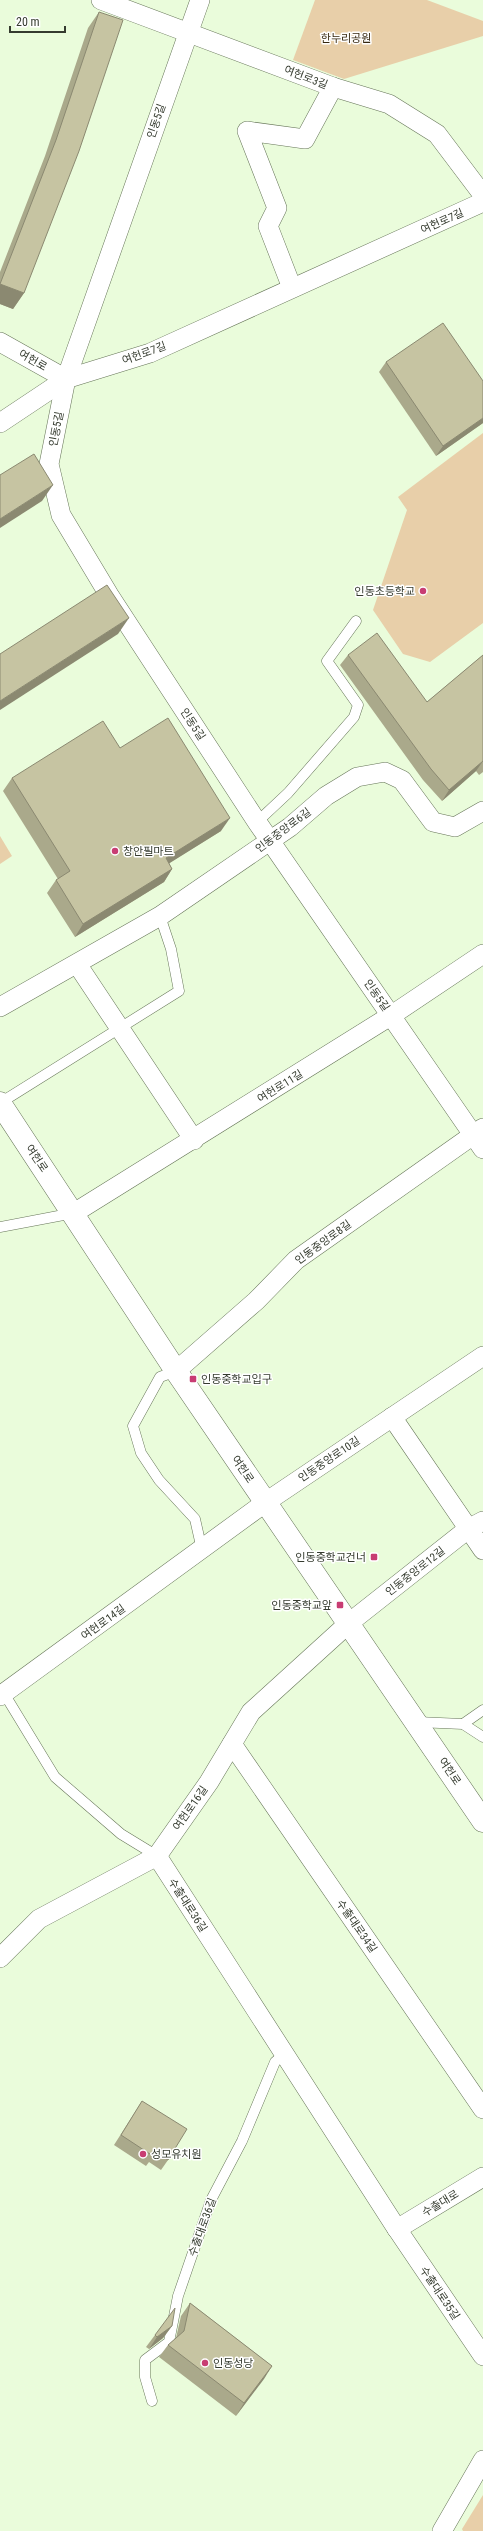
<svg xmlns="http://www.w3.org/2000/svg" width="483" height="2531" viewBox="0 0 483 2531" font-family="'Roboto Condensed','Noto Sans KR',sans-serif">
  <style>
    .green { fill: #e8cfa9 }
    .lines { fill: none; stroke-linecap: round; stroke-linejoin: round }
    .lane-casing { stroke: #667558; stroke-width: 11 }
    .street-casing { stroke: #667558; stroke-width: 20 }
    .secondary-casing { stroke: #667558; stroke-width: 23 }
    .lane { stroke: #fff; stroke-width: 10 }
    .street { stroke: #fff; stroke-width: 19 }
    .secondary { stroke: #fff; stroke-width: 22 }
    .wall { fill: #aaa98b }
    .shaded-wall { fill: #8b8971 }
    .building { fill: #c6c4a2; stroke: #8b8971 }
    .poi-dot { fill: #c83d73; stroke: #fff; stroke-width: 1.5 }
    .labels { text-anchor: middle; stroke-width: 3; stroke-linejoin: round; paint-order: stroke }
    .park-label { font-size: 11px; fill: #36270f; stroke: #fff }
    .street-label { font-size: 11px; fill: #353b2f; stroke: #fff }
    .poi-label { font-size: 11px; fill: #353b2f; stroke: #fff; text-anchor: start }
  </style>
  <rect width="100%" height="100%" fill="#eafcdb"/>
  <g class="green">
    <polygon points="315,0 427,0 483,21 483,36 344,79 293,60"/>
    <polygon points="483,433 483,623 430,662 403,654 373,610 407,510 398,497"/>
    <polygon points="0,836 12,856 0,864"/>
    <polygon points="483,2495 483,2531 463,2531 462,2529"/>
  </g>
  <g class="lines">
    <defs>
      <g id="lane">
        <polyline points="257,822 288,793 354,717 358,705 327,661 356,621"/>
        <polyline points="0,1103 179,991 171,949 160,916"/>
        <polyline points="0,1227 74,1213"/>
        <polyline points="176,1371 160,1377 133,1426 141,1453 159,1480 195,1519 202,1550"/>
        <polyline points="2,1690 55,1777 121,1834 157,1856"/>
        <polyline points="417,1722 463,1724 483,1737"/>
        <polyline points="463,1724 483,1710"/>
        <polyline points="152,2401 145,2377 145,2360 169,2342 178,2296 211,2200 242,2141 275,2062 283,2055"/>
      </g>
      <g id="street">
        <polyline points="101,0 333,87 389,104 437,134 483,195"/>
        <polyline points="200,0 66,379 49,464 61,515 109,595 257,822 483,1149"/>
        <polyline points="292,288 268,226 277,208 247,131 305,139 333,87"/>
        <polyline points="0,342 66,379"/>
        <polyline points="0,423 66,379 150,353 483,202"/>
        <polyline points="77,964 194,1140"/>
        <polyline points="0,1007 160,916 290,827 326,796 357,777 385,772 402,780 433,822 455,827 483,811"/>
        <polyline points="74,1213 392,1015 483,954"/>
        <polyline points="176,1371 256,1301 296,1260 483,1128"/>
        <polyline points="392,1417 483,1550"/>
        <polyline points="0,1696 266,1502 483,1356"/>
        <polyline points="232,1744 483,2109"/>
        <polyline points="157,1856 397,2229 483,2356"/>
        <polyline points="0,1958 39,1919 157,1856 209,1782 251,1712 349,1623 468,1529 483,1521"/>
        <polyline points="397,2229 483,2177"/>
        <polyline points="442,2531 483,2460"/>
      </g>
      <polyline id="secondary" points="0,1103 176,1371 483,1821"/>
    </defs>
    <use href="#lane" class="lane-casing"/>
    <use href="#street" class="street-casing"/>
    <use href="#secondary" class="secondary-casing"/>
    <use href="#lane" class="lane"/>
    <use href="#street" class="street"/>
    <use href="#secondary" class="secondary"/>
  </g>
  <g class="wall">
    <polygon points="99,12 24,293 13,309 0,304 0,272 45,156 88,28"/>
    <polygon points="386,362 483,423 436,456 379,372"/>
    <polygon points="348,655 427,702 483,655 483,772 479,775 476,771 442,801 423,780 340,665"/>
    <polygon points="120,748 221,831 169,863 172,869 164,882 75,937 47,893 56,880 58,879 3,791 12,778"/>
    <polygon points="142,2101 168,2160 161,2170 149,2162 146,2166 114,2145"/>
    <polygon points="190,2303 272,2366 236,2416 159,2357 168,2345 176,2338 181,2316"/>
    <polygon points="172,2326 163,2338 149,2349 146,2347 155,2335"/>
  </g>
  <g class="shaded-wall">
    <polygon points="0,284 24,293 13,309 0,304"/>
    <polygon points="483,418 483,423 436,456 443,446"/>
    <polygon points="53,485 42,501 0,528 0,519"/>
    <polygon points="129,618 118,634 0,710 0,701"/>
    <polygon points="483,761 476,771 442,801 449,790"/>
    <polygon points="230,818 221,831 157,871 166,858"/>
    <polygon points="172,869 164,882 75,937 83,924"/>
    <polygon points="172,2326 163,2338 149,2349 157,2337"/>
    <polygon points="272,2366 264,2379 236,2416 244,2403"/>
  </g>
  <g class="building">
    <polygon points="99,12 123,20 79,151 24,293 0,284 56,140"/>
    <polygon points="443,323 483,381 483,418 443,446 386,362"/>
    <polygon points="34,454 53,485 0,519 0,475"/>
    <polygon points="107,585 129,618 0,701 0,654"/>
    <polygon points="377,633 427,702 483,655 483,761 449,790 431,769 348,655"/>
    <polygon points="168,718 230,818 166,858 172,869 83,924 56,880 70,871 12,778 103,721 120,748"/>
    <polygon points="142,2101 187,2129 168,2160 155,2152 153,2156 121,2135"/>
    <polygon points="190,2303 272,2366 244,2403 168,2345 184,2331"/>
    <polygon points="175,2308 172,2326 157,2337 155,2335"/>
  </g>
  <g class="poi-dot">
    <circle cx="423" cy="591" r="4"/>
    <circle cx="115" cy="851" r="4"/>
    <rect x="189" y="1375" width="8" height="8" rx="2"/>
    <rect x="370" y="1553" width="8" height="8" rx="2"/>
    <rect x="336" y="1601" width="8" height="8" rx="2"/>
    <circle cx="143" cy="2154" r="4"/>
    <circle cx="205" cy="2363" r="4"/>
  </g>
  <g class="labels">
    <g class="park-label">
      <text x="346" y="42">한누리공원</text>
    </g>
    <g class="street-label">
      <text transform="translate(306 77) rotate(21)" y="4">여헌로3길</text>
      <text transform="translate(156 121) rotate(-71)" y="4">인동5길</text>
      <text transform="translate(442 221) rotate(-24)" y="4">여헌로7길</text>
      <text transform="translate(144 353) rotate(-20)" y="4">여헌로7길</text>
      <text transform="translate(33 360) rotate(30)" y="4">여헌로</text>
      <text transform="translate(56 429) rotate(-79)" y="4">인동5길</text>
      <text transform="translate(193 724) rotate(57)" y="4">인동5길</text>
      <text transform="translate(283 830) rotate(-37)" y="4">인동중앙로6길</text>
      <text transform="translate(377 995) rotate(55)" y="4">인동5길</text>
      <text transform="translate(280 1086) rotate(-32)" y="4">여헌로11길</text>
      <text transform="translate(37 1158) rotate(56)" y="4">여헌로</text>
      <text transform="translate(323 1242) rotate(-36)" y="4">인동중앙로8길</text>
      <text transform="translate(329 1459) rotate(-34)" y="4">인동중앙로10길</text>
      <text transform="translate(243 1469) rotate(56)" y="4">여헌로</text>
      <text transform="translate(415 1571) rotate(-38)" y="4">인동중앙로12길</text>
      <text transform="translate(103 1622) rotate(-36)" y="4">여헌로14길</text>
      <text transform="translate(450 1771) rotate(56)" y="4">여헌로</text>
      <text transform="translate(190 1808) rotate(-55)" y="4">여헌로16길</text>
      <text transform="translate(188 1905) rotate(57)" y="4">수출대로36길</text>
      <text transform="translate(357 1926) rotate(55)" y="4">수출대로34길</text>
      <text transform="translate(440 2203) rotate(-31)" y="4">수출대로</text>
      <text transform="translate(202 2227) rotate(-70)" y="4">수출대로36길</text>
      <text transform="translate(440 2293) rotate(56)" y="4">수출대로35길</text>
    </g>
    <g class="poi-label">
      <text x="415" y="595" text-anchor="end">인동초등학교</text>
      <text x="123" y="855">창안필마트</text>
      <text x="201" y="1383">인동중학교입구</text>
      <text x="366" y="1561" text-anchor="end">인동중학교건너</text>
      <text x="332" y="1609" text-anchor="end">인동중학교앞</text>
      <text x="151" y="2158">성모유치원</text>
      <text x="213" y="2367">인동성당</text>
    </g>
  </g>
  <path d="M10 26v6h55v-6" fill="none" stroke="#353b2f" stroke-width="2"/>
  <text x="16" y="26" font-size="12" fill="#353b2f" stroke="#ffffff" stroke-width="3" paint-order="stroke">20 m</text>
</svg>
